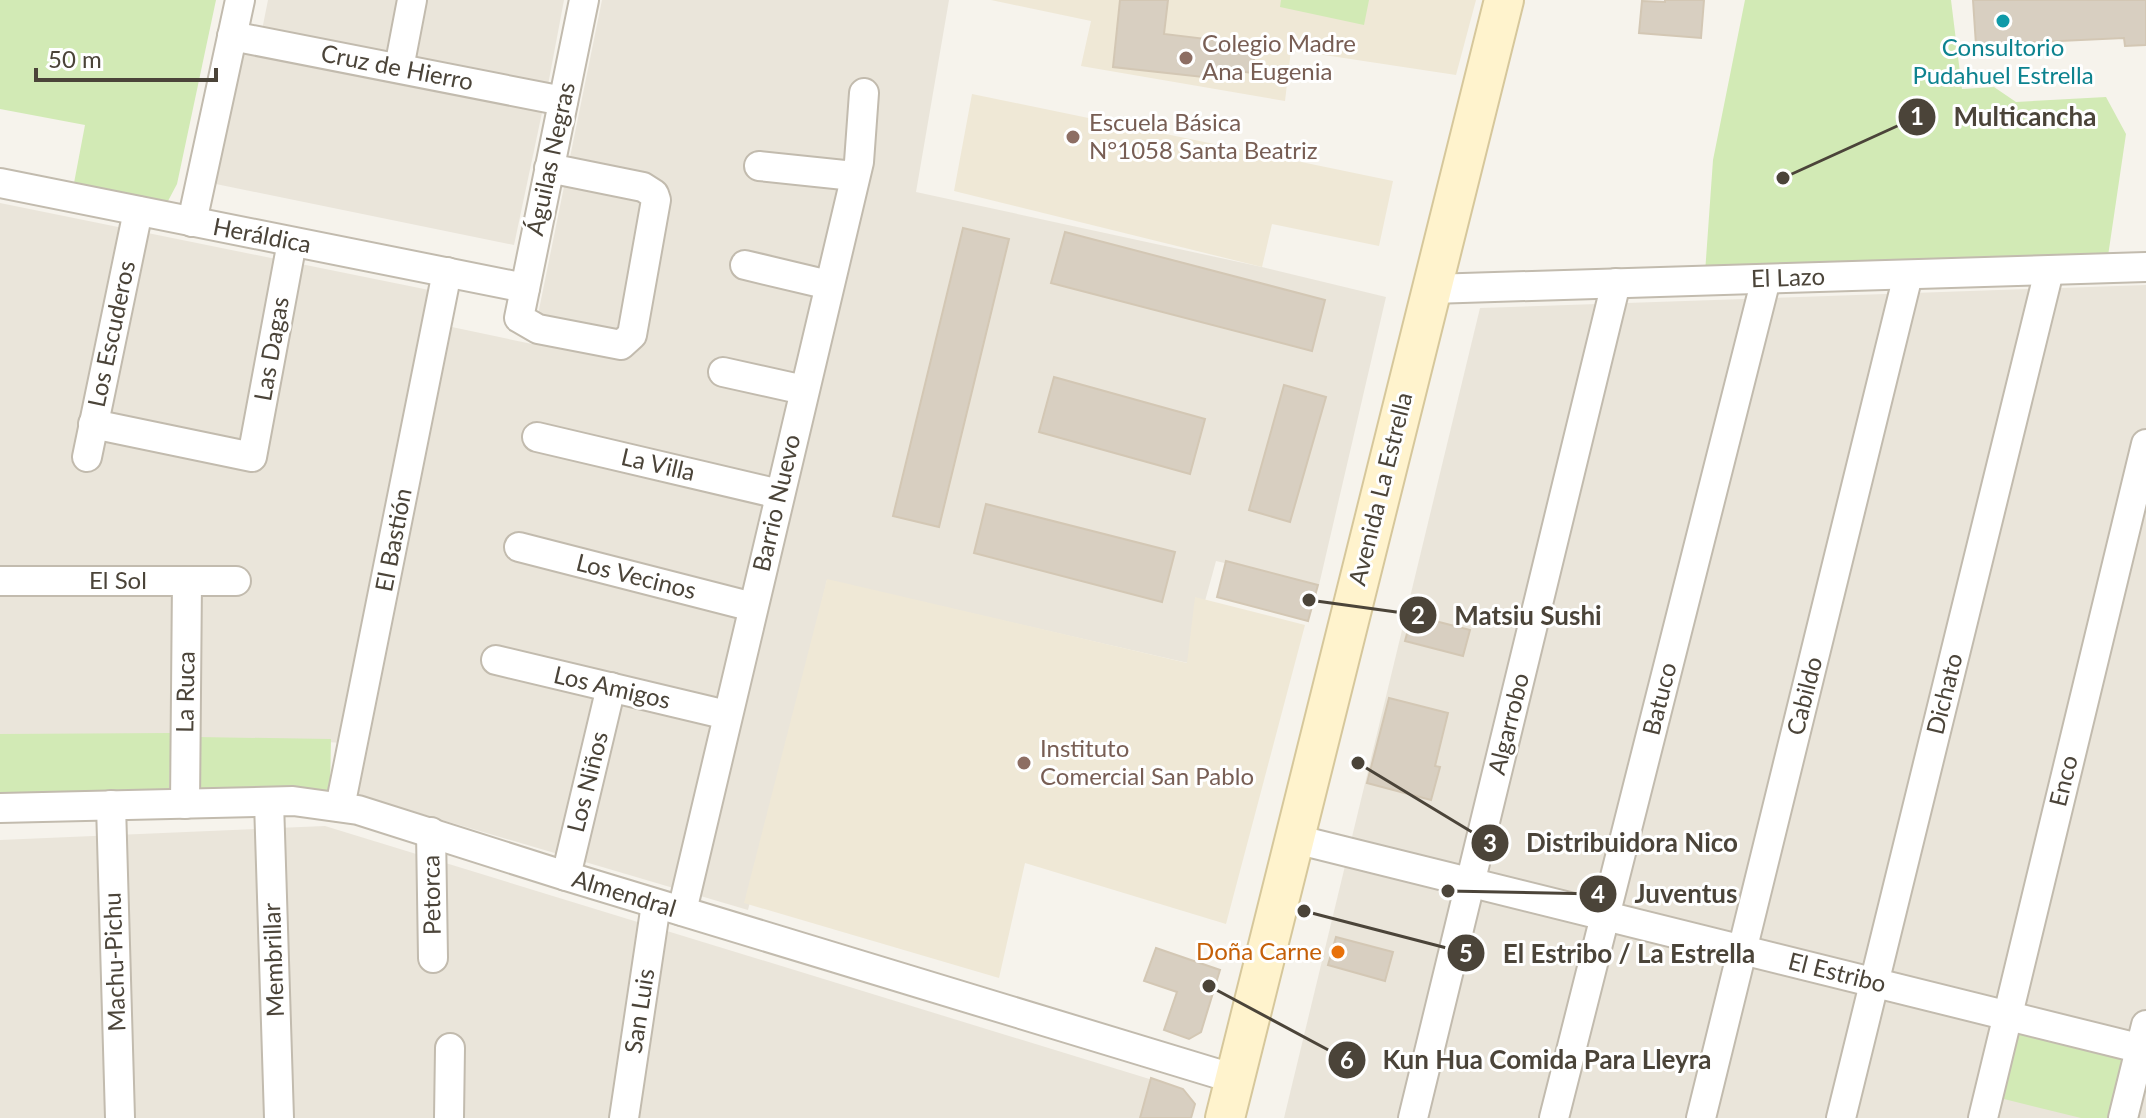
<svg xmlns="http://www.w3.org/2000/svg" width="2146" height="1118" viewBox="0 0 2146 1118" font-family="Lato,sans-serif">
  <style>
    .residential { fill: #eae5da }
    .education { fill: #efe8d6 }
    .green { fill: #d2eab5 }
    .building { fill: #d8cfc1; stroke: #d3c7b4; stroke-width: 2 }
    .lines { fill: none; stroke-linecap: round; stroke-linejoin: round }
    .street-casing { stroke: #c2bbae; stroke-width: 32 }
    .secondary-casing { stroke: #d6c79b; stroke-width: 42 }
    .street { stroke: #fff; stroke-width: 28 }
    .secondary { stroke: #fff3cd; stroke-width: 38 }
    .culture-dot { fill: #0f9aa8; stroke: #fff; stroke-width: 3 }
    .education-dot { fill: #8d6e63; stroke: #fff; stroke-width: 3 }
    .food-dot { fill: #e8710a; stroke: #fff; stroke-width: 3 }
    .labels { text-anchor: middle; stroke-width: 6; stroke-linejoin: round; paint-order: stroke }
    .education-label { font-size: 24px; fill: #785e54; stroke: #fff; text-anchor: start }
    .culture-label { font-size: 24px; fill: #0d838f; stroke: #fff }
    .street-label { font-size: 24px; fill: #4b4439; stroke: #fff }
    .food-label { font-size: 24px; fill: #c56008; stroke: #fff; text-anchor: end }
    .leader { fill: none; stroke: #4b4439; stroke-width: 3 }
    .callout-dot { fill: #4b4439; stroke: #fff; stroke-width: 3 }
    .mark-label { font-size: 24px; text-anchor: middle; font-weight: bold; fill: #fff }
    .callout-label { font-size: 26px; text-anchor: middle; font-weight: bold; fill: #4b4439; stroke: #fff; stroke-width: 6; stroke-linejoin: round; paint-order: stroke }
  </style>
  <rect width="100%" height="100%" fill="#f6f3ec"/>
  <g class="residential">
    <polygon points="268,0 564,0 548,85 262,30"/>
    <polygon points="602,0 949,0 916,192 1262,267 1386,297 1319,585 1216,561 1188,663 827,580 748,910 354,794 361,744 274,739 0,735 0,203 434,291 428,322 532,344"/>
    <polygon points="240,51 543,108 514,245 211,183"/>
    <polygon points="2146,285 2146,1118 1284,1118 1480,308"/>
    <polygon points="325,826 1182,1089 1185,1118 0,1118 0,840"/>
  </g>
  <g class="education">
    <polygon points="991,0 1476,0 1456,75 1291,50 1285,101 1081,66 1091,21"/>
    <polygon points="972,94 1393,181 1379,246 1272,224 1262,267 954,191"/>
    <polygon points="827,579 1187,663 1195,597 1305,625 1226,924 1025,863 999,978 744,903"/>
  </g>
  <g class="green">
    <polygon points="0,0 216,0 177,184 168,201 74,183 85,125 0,109"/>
    <polygon points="1281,0 1369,0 1364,25 1280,7"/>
    <polygon points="1745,0 1951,0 1962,89 1994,87 2016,102 2106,97 2126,134 2108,256 1705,273 1713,160"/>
    <polygon points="171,733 169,792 0,794 0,734"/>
    <polygon points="197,737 331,739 330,791 196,788"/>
    <polygon points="2017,1033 2123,1059 2108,1118 2081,1118 2000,1098"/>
  </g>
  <g class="building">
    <polygon points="1120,0 1168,0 1164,34 1256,45 1252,73 1222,69 1221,79 1113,67"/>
    <polygon points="1665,0 1704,0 1701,38 1639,33 1642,1 1665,2"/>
    <polygon points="1973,0 2146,0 2146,45 2125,46 2124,38 1976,45"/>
    <polygon points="963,228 1009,239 939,527 893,516"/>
    <polygon points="1065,232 1325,300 1312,351 1051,283"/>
    <polygon points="1054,377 1205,419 1190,474 1039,432"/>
    <polygon points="1284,385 1326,397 1290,522 1249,510"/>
    <polygon points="986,504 1175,552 1162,602 974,553"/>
    <polygon points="1226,561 1318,585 1308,621 1217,597"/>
    <polygon points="1412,615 1470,630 1463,656 1405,641"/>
    <polygon points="1389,698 1448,713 1435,766 1440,767 1431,800 1367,783"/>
    <polygon points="1336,937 1393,952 1385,981 1328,965"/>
    <polygon points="1156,948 1220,970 1201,1032 1189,1039 1164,1030 1177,992 1144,981"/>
    <polygon points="1151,1078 1183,1089 1195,1104 1191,1118 1140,1118"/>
  </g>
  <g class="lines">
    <defs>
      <g id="street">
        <polyline points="232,36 563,101"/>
        <polyline points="399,68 412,0"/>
        <polyline points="759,166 854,176"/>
        <polyline points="549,168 643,187 654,194 656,200 632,335 621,345 538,329 519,318 584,0"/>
        <polyline points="0,183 525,288"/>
        <polyline points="192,222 240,0"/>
        <polyline points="745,265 829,285"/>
        <polyline points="1431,289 2146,267"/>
        <polyline points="723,372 804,390"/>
        <polyline points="93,424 252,457 292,242"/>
        <polyline points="537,437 779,494"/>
        <polyline points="87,457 138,211"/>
        <polyline points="519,547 753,607"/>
        <polyline points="0,581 236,581"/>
        <polyline points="496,660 727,715"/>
        <polyline points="269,802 279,1118"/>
        <polyline points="185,804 187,581"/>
        <polyline points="111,805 120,1118"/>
        <polyline points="340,807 447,272"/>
        <polyline points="0,808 293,801 358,810 566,876 1235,1079"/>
        <polyline points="431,832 433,958"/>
        <polyline points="1295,839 2146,1050"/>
        <polyline points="566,876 611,687"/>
        <polyline points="682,911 859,162 864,93"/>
        <polyline points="449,1118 450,1048"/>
        <polyline points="624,1118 656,904"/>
        <polyline points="1413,1118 1616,283"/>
        <polyline points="1554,1118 1766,279"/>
        <polyline points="1701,1118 1908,275"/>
        <polyline points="1841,1118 2049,271"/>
        <polyline points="1983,1118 2146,444"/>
        <polyline points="2123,1118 2146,1025"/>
      </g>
      <polyline id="secondary" points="1225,1118 1504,0"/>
    </defs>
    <use href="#street" class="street-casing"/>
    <use href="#secondary" class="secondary-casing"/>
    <use href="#street" class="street"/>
    <use href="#secondary" class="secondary"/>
  </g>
  <circle class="culture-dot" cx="2003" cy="21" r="8"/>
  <g class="education-dot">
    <circle cx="1186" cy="58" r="8"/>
    <circle cx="1073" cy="137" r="8"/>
    <circle cx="1024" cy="763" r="8"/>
  </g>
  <circle class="food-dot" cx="1338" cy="952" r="8"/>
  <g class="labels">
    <g class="education-label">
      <text x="1202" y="52">Colegio Madre<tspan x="1202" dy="28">Ana Eugenia</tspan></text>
      <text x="1089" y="131">Escuela Básica<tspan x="1089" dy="28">N°1058 Santa Beatriz</tspan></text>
      <text x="1040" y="757">Instituto<tspan x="1040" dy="28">Comercial San Pablo</tspan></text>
    </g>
    <g class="culture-label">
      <text x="2003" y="56">Consultorio<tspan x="2003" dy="28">Pudahuel Estrella</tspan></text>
    </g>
    <g class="street-label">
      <text transform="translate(397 68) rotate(11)" y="8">Cruz de Hierro</text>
      <text transform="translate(551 159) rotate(-78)" y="8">Águilas Negras</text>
      <text transform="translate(262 236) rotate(11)" y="8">Heráldica</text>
      <text transform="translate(1788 278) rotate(-2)" y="8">El Lazo</text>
      <text transform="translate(112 334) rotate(-78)" y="8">Los Escuderos</text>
      <text transform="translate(272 349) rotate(-80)" y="8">Las Dagas</text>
      <text transform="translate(658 465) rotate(13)" y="8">La Villa</text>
      <text transform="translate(1381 489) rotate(-76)" y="8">Avenida La Estrella</text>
      <text transform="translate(777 503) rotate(-77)" y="8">Barrio Nuevo</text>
      <text transform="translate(394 540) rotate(-79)" y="8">El Bastión</text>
      <text transform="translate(636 577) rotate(14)" y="8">Los Vecinos</text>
      <text x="118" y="589">El Sol</text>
      <text transform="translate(612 688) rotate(13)" y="8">Los Amigos</text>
      <text transform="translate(186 692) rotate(-89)" y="8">La Ruca</text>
      <text transform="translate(1945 694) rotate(-76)" y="8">Dichato</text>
      <text transform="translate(1805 696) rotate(-76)" y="8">Cabildo</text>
      <text transform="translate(1660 699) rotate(-76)" y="8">Batuco</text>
      <text transform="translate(1509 724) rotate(-76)" y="8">Algarrobo</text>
      <text transform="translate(2064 781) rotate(-76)" y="8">Enco</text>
      <text transform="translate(588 782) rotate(-76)" y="8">Los Niños</text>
      <text transform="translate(624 894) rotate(17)" y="8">Almendral</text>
      <text transform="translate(432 895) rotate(-91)" y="8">Petorca</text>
      <text transform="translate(274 960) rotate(-92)" y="8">Membrillar</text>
      <text transform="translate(115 962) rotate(-92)" y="8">Machu-Pichu</text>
      <text transform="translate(1837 973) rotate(14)" y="8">El Estribo</text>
      <text transform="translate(640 1011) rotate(-81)" y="8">San Luis</text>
    </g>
    <g class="food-label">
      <text x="1322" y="960">Doña Carne</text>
    </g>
  </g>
  <path class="leader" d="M1783 178L1917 117M1309 600L1418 615M1358 763L1490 843M1448 891L1598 894M1304 911L1466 953M1209 986L1347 1060"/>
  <g class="callout-dot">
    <circle cx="1783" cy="178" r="8"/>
    <circle cx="1309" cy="600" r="8"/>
    <circle cx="1358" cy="763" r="8"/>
    <circle cx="1448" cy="891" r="8"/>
    <circle cx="1304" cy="911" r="8"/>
    <circle cx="1209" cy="986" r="8"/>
    <circle cx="1917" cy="117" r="20"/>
    <circle cx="1418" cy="615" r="20"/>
    <circle cx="1490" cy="843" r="20"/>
    <circle cx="1598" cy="894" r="20"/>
    <circle cx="1466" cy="953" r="20"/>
    <circle cx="1347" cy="1060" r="20"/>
  </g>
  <g class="mark-label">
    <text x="1917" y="125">1</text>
    <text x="1418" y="624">2</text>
    <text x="1490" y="852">3</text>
    <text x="1598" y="903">4</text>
    <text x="1466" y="962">5</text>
    <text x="1347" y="1069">6</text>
  </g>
  <g class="callout-label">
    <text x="2025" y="126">Multicancha</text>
    <text x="1528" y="625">Matsiu Sushi</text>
    <text x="1632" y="852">Distribuidora Nico</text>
    <text x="1686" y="903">Juventus</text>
    <text x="1629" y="963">El Estribo / La Estrella</text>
    <text x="1547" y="1069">Kun Hua Comida Para Lleyra</text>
  </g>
  <path d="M36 68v12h180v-12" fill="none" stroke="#4b4439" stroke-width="4"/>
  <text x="48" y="68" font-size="24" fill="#4b4439" stroke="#ffffff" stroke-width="6" paint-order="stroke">50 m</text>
</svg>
